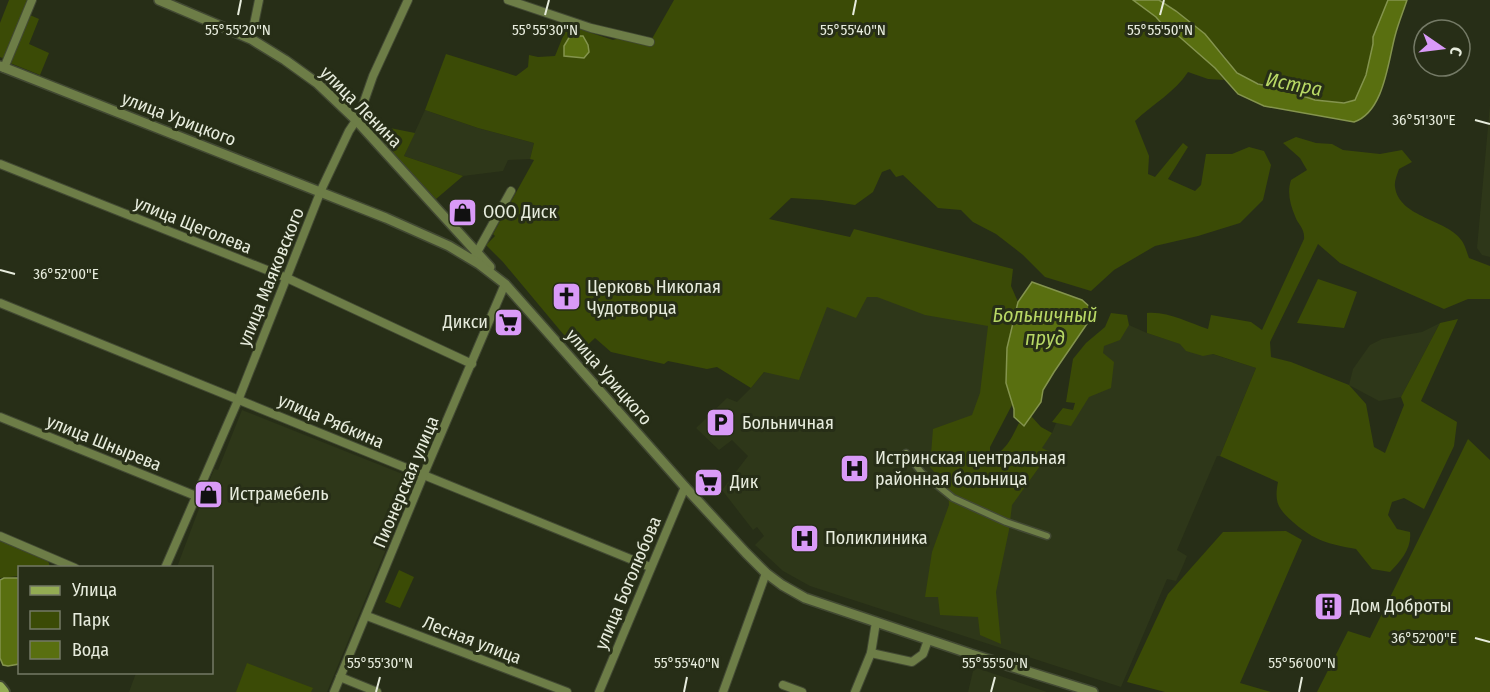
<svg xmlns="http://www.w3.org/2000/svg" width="1490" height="692" viewBox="0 0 1490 692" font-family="'Fira Sans Condensed',sans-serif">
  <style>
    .built { fill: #2e3719 }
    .green { fill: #3b4b06 }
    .water { fill: #596f10; stroke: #84944e; stroke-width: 1.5 }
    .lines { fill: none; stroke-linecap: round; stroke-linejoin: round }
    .pedestrian-casing { stroke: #424933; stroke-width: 9 }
    .minor-casing { stroke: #424933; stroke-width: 10 }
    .tertiary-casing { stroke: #424933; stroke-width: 12 }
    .secondary-casing { stroke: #424933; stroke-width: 14 }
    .pedestrian { stroke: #6d7d47; stroke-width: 6 }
    .minor { stroke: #6d7d47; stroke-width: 8 }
    .tertiary { stroke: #6d7d47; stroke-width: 9 }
    .secondary { stroke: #93ac53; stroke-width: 10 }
    .ticks { fill: none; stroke: #e7ecdd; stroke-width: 2 }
    .labels { text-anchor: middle; stroke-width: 6; stroke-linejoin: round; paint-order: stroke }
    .street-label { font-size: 18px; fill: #e7ecdd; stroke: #272e17 }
    .poi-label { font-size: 18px; fill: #e7ecdd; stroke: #272e17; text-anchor: start }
    .water-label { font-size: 20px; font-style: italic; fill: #b8d865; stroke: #272e17 }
    .ticks-label { font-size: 15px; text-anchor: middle; fill: #e7ecdd; stroke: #272e17; stroke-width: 6; stroke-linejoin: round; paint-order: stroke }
  </style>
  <rect width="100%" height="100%" fill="#272e17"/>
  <g class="built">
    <polygon points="1490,105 1490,257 1482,255 1477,248"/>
    <polygon points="425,110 478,128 534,143 530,159 508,160 503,171 463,176 404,156"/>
    <polygon points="850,237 1008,281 977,436 1000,506 1052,433 1061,411 1075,415 1102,342 1120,324 1129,325 1147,333 1256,368 1220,456 1217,456 1177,550 1187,556 1182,568 1176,581 1167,579 1121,687 810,586 783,571 755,545 764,536 757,527 753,530 722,490 748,456 732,440 719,450 696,428 727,398 737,402 751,388 764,372"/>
    <polygon points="1440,323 1401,397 1379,401 1349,385 1353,369 1370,345 1382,339 1422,332"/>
    <polygon points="242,410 415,479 327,692 129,692 136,673 212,672 212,568 177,567 214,469 218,470"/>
    <polygon points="974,667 1047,692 968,692"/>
  </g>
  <g class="green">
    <polygon points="9,0 28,0 5,59 0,57 0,23"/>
    <path d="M674,0h459l23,17 6,7 22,16 31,28 9,12 -16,-1 -20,-7c-13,20 -35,32 -53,49l14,35 -1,18 7,3 28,-34 5,4 -20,32 27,12 6,-6 5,-31h26l17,-7 15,4 7,14 -8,35 -23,23 -42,13 -43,10 -41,24 -23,21 -46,-14 -22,-22 -27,-21 -23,-12 -12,-12 -23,-2 -35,-33 -7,2 -6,-8 -8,3 -9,20 -18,13 -33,-5 -31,-2 -22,21 81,18 4,-8 159,40 -2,17 7,16 -11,46 -1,35 7,20 -23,44v10c16,-5 22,-20 29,-34l5,3 7,-10 10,11 11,6 -10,15 8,4 -38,53 -3,25 -13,62 5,52 -21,-9 -2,-18 -38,-2 -2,-18h-13l7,-45 17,-47 -1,-17 -18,-21 3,-38 39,-14 8,-22 8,-67 -63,-11 -48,-18h-10l-11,21 -29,-11 -28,73 -35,-8 -13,16 -34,-21 -10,2 -39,-8 -4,3 -53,-12 -16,-14 -16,15 -76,-91 -17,-17 9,-9 -2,-2 41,-74 -4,-1 4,-16 -56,-15 -53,-18 21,-56 70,22 12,-9 1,-12 9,2 17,-1 11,-27 4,-3 43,14 6,-2 30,6z"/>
    <path d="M1159,0h229l-15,37v7l-7,31 -11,25c-26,7 -52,-4 -76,-12 -14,-4 -27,-5 -39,-13 -7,-5 -12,-15 -18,-22 -19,-21 -38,-39 -63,-53z"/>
    <polygon points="30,15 39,19 29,44 49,53 40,75 10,63"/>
    <polygon points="365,123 415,133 404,156 463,176 436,199"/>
    <path d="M1296,137l20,6 16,1 11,6 37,4 22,-4 10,12 -13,7c-2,6 -5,13 -4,18 4,31 53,32 67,54 3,4 5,12 7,17l21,8v33h-22l-24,10 -104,-46 -22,-19 -48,98 1,15 20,5 58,23 17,19 8,43 11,6 19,-48 -3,-8 39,-74 18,-4 -37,82 36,21 -3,24 -30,63 -20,-11 -12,4 -4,13 9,14 13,3c2,16 -9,29 -20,40l-18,-3 -16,-20c-28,-5 -41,-8 -63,-27 -15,-13 -19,-20 -15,-40l-58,-26 36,-88 -43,-14 -10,2 -17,-5 -6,-7 -33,-11v-20c21,-2 42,10 61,16l3,-14 40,7 11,8 42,-91c1,-11 -6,-14 -9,-23 -5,-12 -8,-24 -4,-36l16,-10 -7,-12 -17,-15z"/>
    <polygon points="1318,279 1357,292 1344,328 1297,323"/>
    <polygon points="1111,313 1127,315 1129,325 1120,340 1104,346 1103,353 1114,362 1111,388 1089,397 1071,426 1052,422 1063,408 1073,410 1075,403 1066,402 1073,359 1086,343 1105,327"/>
    <polygon points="1468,439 1490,460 1490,692 1317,692 1348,631 1370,638"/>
    <polygon points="1286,531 1302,540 1240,683 1271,692 1165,692 1127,682 1168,594 1223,532"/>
    <polygon points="0,537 47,557 50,567 20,568 19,576 0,578"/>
    <polygon points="399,570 414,577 400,608 385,602"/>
    <polygon points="247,663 313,688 311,692 236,692"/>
  </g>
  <g class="water">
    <path d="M1133,0h26l17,11 29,23 32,39 21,11 20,4 37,12 29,3 11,-3 11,-25 7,-31v-7l15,-37h19c-4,12 -9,24 -12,36 -7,26 -11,76 -41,86l-90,-16 -26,-12 -23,-26 -41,-36 -12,-8 -6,-7z"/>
    <polygon points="570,36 583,36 588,45 589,52 584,58 564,56 564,46"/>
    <polygon points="1032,282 1082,300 1091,308 1091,318 1054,372 1043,390 1041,402 1024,426 1014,417 1014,409 1006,383 1007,348 1018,302"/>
    <polygon points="4,578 18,578 20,581 19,664 8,666 3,665 0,658 0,580"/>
  </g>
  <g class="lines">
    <defs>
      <polyline id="pedestrian" points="906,453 922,473 953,498 1006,522 1047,536"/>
      <g id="minor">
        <polyline points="508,0 591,28 650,42"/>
        <polyline points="251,39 259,0"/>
        <polyline points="4,68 32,0"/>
        <polyline points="0,164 287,278 472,364"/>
        <polyline points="475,256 511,191"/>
        <path d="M0,303c217,86 433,177 650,264"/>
        <polyline points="0,417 196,496"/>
        <polyline points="0,536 75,568"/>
        <polyline points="165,568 239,398 322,188 349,131 359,116 373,76 408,0"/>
        <polyline points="367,616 567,692"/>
        <polyline points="871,653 912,662 923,654 928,640"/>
        <polyline points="340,677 377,692"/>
        <polyline points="783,685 802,692"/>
        <polyline points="334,692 423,476 505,284"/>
        <polyline points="599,692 685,487"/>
        <polyline points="723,692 766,573"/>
        <polyline points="855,692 871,653 876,622"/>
      </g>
      <g id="tertiary">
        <polyline points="159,0 251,39 285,60 317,83 356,120 490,267"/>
        <polyline points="0,66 386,218 449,246 479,264 505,284 685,487 746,553 766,573 782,585 805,598 971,654 1093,692"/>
      </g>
      <polyline id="secondary" points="0,687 4,692"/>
    </defs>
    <use href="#pedestrian" class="pedestrian-casing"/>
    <use href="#minor" class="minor-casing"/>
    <use href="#tertiary" class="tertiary-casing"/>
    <use href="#secondary" class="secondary-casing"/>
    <use href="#pedestrian" class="pedestrian"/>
    <use href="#minor" class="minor"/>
    <use href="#tertiary" class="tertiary"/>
    <use href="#secondary" class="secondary"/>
  </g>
  <path class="ticks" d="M238,15l3,-15M545,15l4,-15M853,15l3,-15M1160,15l4,-15M1475,120l15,4M0,270l15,4M1475,638l15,4M376,692l4,-15M684,692l3,-15M991,692l4,-15M1299,692l3,-15"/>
  <defs>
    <symbol id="shop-square" viewBox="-11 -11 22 22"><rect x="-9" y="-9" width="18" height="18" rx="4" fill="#d99af7" stroke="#272e17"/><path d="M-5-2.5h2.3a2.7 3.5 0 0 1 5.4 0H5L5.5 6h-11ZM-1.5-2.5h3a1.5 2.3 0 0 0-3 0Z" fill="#111"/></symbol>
    <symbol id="church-square" viewBox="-11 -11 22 22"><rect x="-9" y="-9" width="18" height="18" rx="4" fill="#d99af7" stroke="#272e17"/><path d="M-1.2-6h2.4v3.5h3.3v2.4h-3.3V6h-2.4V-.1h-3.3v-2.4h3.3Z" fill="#111"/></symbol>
    <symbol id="supermarket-square" viewBox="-11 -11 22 22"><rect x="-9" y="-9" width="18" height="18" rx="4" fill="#d99af7" stroke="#272e17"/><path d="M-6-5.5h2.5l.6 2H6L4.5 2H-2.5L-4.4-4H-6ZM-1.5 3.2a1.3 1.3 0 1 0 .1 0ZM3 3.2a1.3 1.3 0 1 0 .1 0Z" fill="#111"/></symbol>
    <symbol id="parking-square" viewBox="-11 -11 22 22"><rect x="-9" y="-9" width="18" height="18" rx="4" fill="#d99af7" stroke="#272e17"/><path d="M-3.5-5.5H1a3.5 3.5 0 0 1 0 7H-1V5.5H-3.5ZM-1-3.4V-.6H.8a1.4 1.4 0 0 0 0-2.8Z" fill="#111"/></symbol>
    <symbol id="hospital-square" viewBox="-11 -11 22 22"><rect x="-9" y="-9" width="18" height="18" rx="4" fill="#d99af7" stroke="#272e17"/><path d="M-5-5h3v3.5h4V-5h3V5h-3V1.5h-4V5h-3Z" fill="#111"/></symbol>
    <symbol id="building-square" viewBox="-11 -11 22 22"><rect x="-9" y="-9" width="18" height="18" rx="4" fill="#d99af7" stroke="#272e17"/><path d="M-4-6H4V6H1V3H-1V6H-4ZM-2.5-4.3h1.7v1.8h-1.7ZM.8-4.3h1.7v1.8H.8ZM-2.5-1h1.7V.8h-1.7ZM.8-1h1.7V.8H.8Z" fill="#111"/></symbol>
  </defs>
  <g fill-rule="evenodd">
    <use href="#shop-square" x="446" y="196" width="33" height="33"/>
    <use href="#church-square" x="550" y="280" width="33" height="33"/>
    <use href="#supermarket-square" x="492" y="306" width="33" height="33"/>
    <use href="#parking-square" x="704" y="406" width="33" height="33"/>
    <use href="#hospital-square" x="838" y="452" width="33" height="33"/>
    <use href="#supermarket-square" x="692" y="466" width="33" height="33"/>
    <use href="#shop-square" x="192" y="478" width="33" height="33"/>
    <use href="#hospital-square" x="788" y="522" width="33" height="33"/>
    <use href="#building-square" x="1312" y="590" width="33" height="33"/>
  </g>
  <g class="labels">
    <g class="street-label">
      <text transform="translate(361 107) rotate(45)" y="6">улица Ленина</text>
      <text transform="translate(179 119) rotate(21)" y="6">улица Урицкого</text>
      <text transform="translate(193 225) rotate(22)" y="6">улица Щеголева</text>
      <text transform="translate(271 277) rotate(-68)" y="6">улица Маяковского</text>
      <text transform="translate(609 377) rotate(49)" y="6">улица Урицкого</text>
      <text transform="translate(331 421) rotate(23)" y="6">улица Рябкина</text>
      <text transform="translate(104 443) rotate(22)" y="6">улица Шнырева</text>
      <text transform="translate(406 482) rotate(-67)" y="6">Пионерская улица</text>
      <text transform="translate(628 583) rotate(-67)" y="6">улица Боголюбова</text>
      <text transform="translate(472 640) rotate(21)" y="6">Лесная улица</text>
    </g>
    <g class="poi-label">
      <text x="483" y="218">ООО Диск</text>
      <text x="587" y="293">Церковь Николая<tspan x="587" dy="21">Чудотворца</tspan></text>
      <text x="488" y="328" text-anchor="end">Дикси</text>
      <text x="742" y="429">Больничная</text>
      <text x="875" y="464">Истринская центральная<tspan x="875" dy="21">районная больница</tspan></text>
      <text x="730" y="488">Дик</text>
      <text x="229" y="500">Истрамебель</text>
      <text x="825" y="544">Поликлиника</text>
      <text x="1350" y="612">Дом Доброты</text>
    </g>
    <g class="water-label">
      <text transform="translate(1294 84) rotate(11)" y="7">Истра</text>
      <text x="1045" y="322">Больничный<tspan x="1045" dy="23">пруд</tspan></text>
    </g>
  </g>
  <g class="ticks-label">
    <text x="238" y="35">55°55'20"N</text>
    <text x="545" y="35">55°55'30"N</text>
    <text x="853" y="35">55°55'40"N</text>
    <text x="1160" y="35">55°55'50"N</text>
    <text x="1424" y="125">36°51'30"E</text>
    <text x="66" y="279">36°52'00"E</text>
    <text x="1424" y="643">36°52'00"E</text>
    <text x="380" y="668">55°55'30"N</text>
    <text x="687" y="668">55°55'40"N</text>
    <text x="995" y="668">55°55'50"N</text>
    <text x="1302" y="668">55°56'00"N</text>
  </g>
  <rect x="18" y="566" width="195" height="108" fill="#272e17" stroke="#747a66" stroke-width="1.5"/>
  <rect x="30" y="586" width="30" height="9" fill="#93ac53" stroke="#747a66" stroke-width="1.5"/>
  <text x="72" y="596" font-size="18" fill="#e7ecdd">Улица</text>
  <rect x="30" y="611" width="30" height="18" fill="#3b4b06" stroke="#747a66" stroke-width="1.5"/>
  <text x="72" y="626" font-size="18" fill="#e7ecdd">Парк</text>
  <rect x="30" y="641" width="30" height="18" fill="#596f10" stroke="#747a66" stroke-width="1.5"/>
  <text x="72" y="656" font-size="18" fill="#e7ecdd">Вода</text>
  <g transform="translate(1442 48) rotate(104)"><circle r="28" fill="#272e17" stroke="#747a66" stroke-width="1.5"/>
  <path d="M0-4.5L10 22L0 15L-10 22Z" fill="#d99af7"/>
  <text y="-9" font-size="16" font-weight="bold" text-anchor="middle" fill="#e7ecdd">С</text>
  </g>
</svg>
